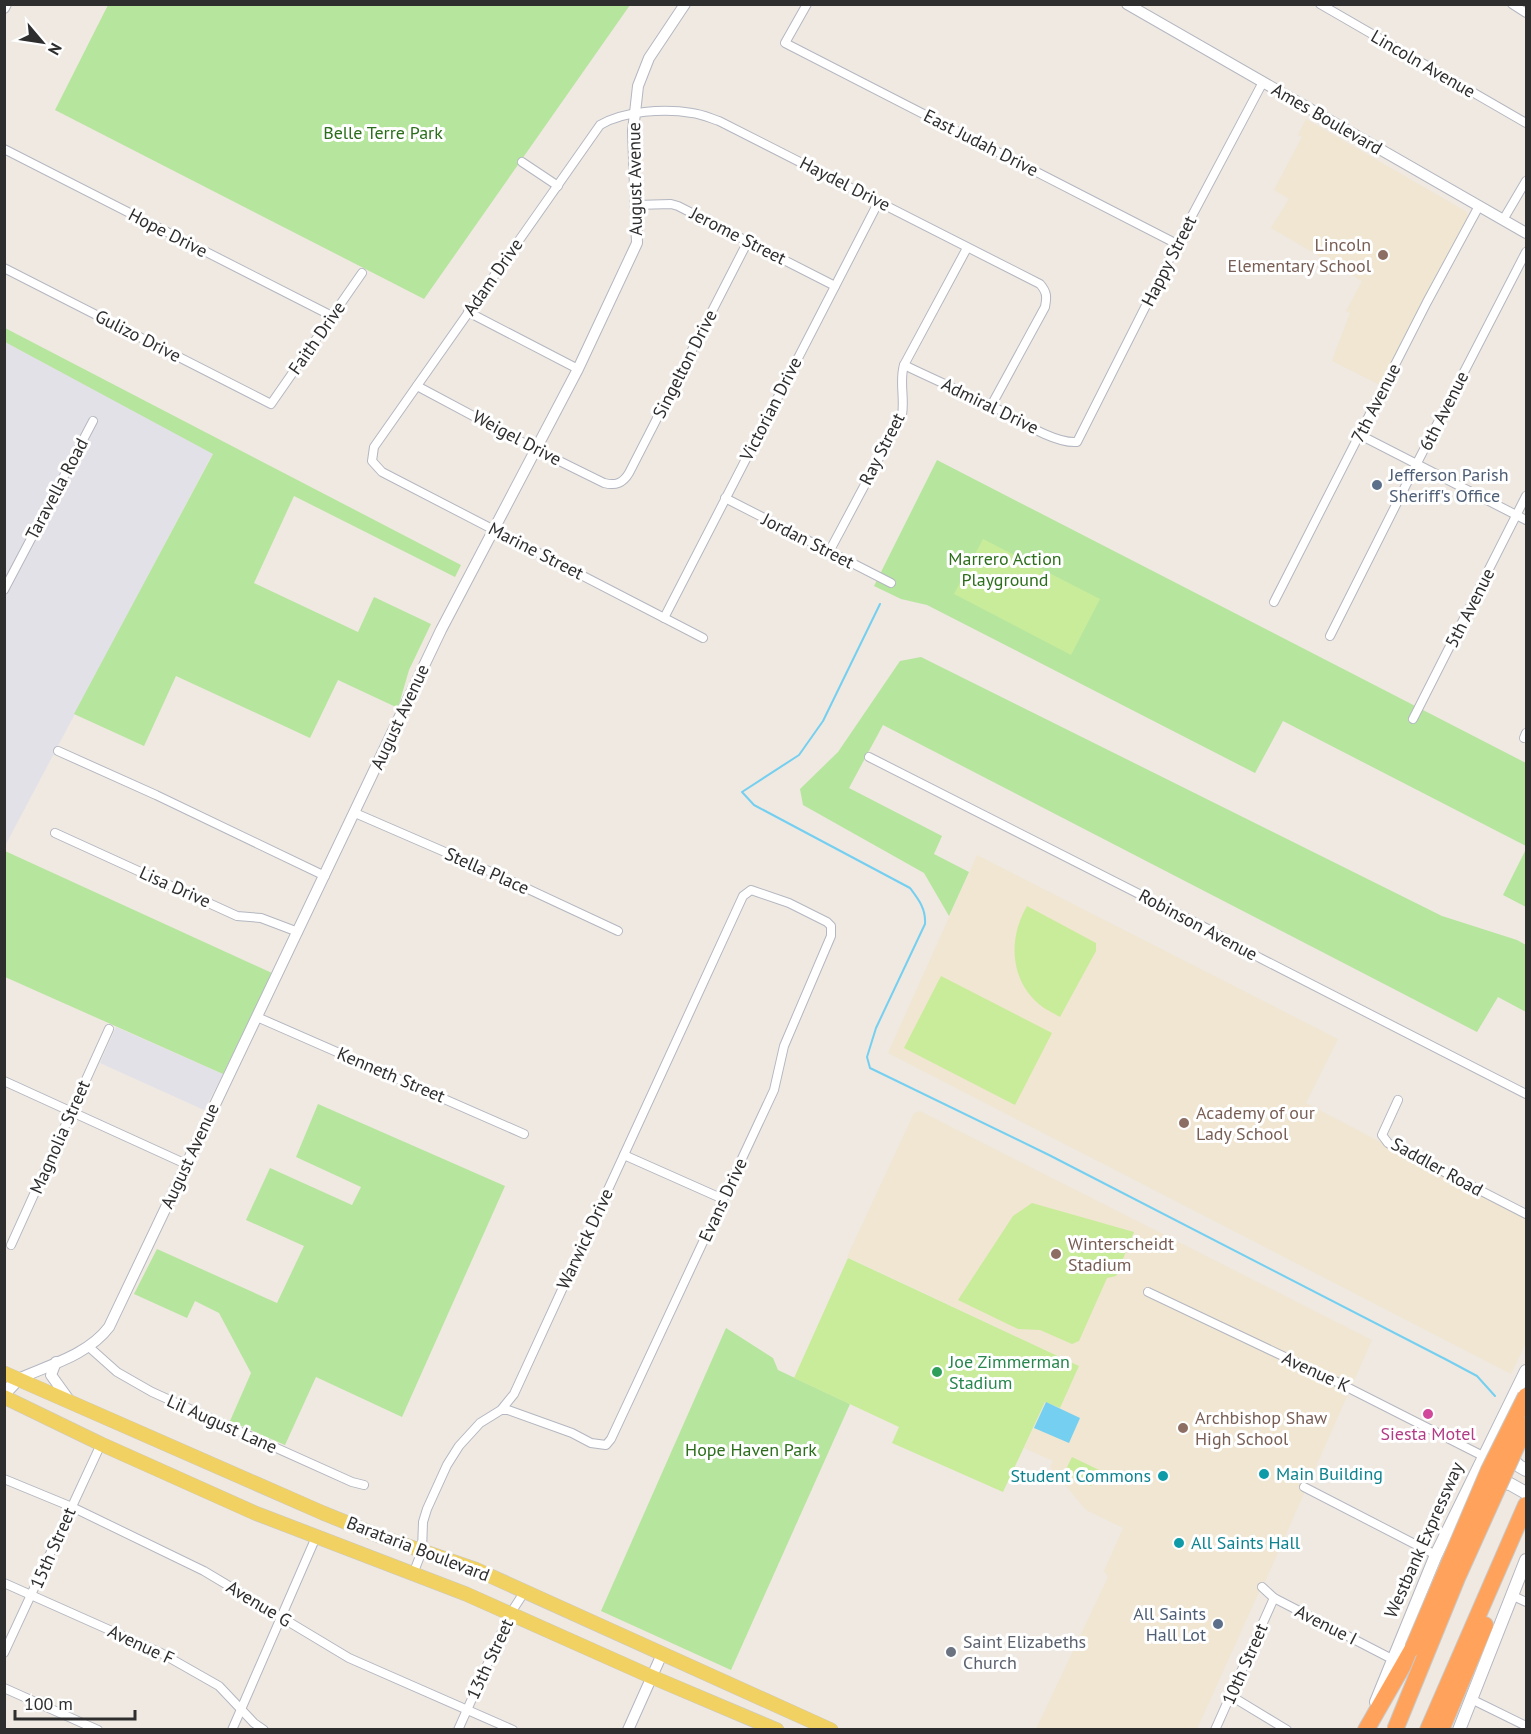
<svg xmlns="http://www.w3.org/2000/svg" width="1531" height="1734" viewBox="0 0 1531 1734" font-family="'PT Sans',sans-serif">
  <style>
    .industrial { fill: #e3e1e8 }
    .education { fill: #f0e6d1 }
    .green { fill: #b6e59e }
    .pitch { fill: #c9ec9a }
    .water { fill: #75cff0 }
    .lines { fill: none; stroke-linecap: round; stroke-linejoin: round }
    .stream { stroke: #75cff0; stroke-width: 2 }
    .minor-casing { stroke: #b4b7c1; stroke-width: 10 }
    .tertiary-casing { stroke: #b4b7c1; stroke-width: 12 }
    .secondary-casing { stroke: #b4b7c1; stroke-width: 14 }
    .primary-casing { stroke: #c9c9c9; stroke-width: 15 }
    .motorway-casing { stroke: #c9c9c9; stroke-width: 18 }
    .minor { stroke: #fff; stroke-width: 8 }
    .tertiary { stroke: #fff; stroke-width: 10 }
    .secondary { stroke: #fff; stroke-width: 12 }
    .primary { stroke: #f2d163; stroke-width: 14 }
    .motorway { stroke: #ffa35c; stroke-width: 16 }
    .motorway-bridge-casing { stroke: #c9c9c9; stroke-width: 18; stroke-linecap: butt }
    .motorway-bridge { stroke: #ffa35c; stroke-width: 16 }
    .education-dot { fill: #8d6e63; stroke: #fff; stroke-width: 2 }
    .service-dot { fill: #5c6f8a; stroke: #fff; stroke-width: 2 }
    .leisure-dot { fill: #2e9e5b; stroke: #fff; stroke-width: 2 }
    .hotel-dot { fill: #d1479c; stroke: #fff; stroke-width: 2 }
    .culture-dot { fill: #0f9aa8; stroke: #fff; stroke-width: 2 }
    .worship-dot { fill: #6b7280; stroke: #fff; stroke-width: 2 }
    .labels { text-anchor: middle; stroke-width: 6; stroke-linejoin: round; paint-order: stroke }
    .street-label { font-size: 18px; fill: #2e2e2e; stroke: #fff }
    .park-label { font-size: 18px; fill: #2c6e1b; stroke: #fff }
    .education-label { font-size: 18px; fill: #785e54; stroke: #fff; text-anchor: start }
    .service-label { font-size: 18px; fill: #4e5e75; stroke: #fff; text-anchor: start }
    .leisure-label { font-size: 18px; fill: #27864d; stroke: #fff; text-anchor: start }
    .hotel-label { font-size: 18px; fill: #b23c85; stroke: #fff }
    .culture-label { font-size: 18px; fill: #0d838f; stroke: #fff; text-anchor: start }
    .worship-label { font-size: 18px; fill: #5b616d; stroke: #fff; text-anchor: start }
  </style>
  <rect width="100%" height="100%" fill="#efe9e1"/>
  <g class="industrial">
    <polygon points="5,342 213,453 5,846"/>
    <polygon points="116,1027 223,1074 204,1110 100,1063"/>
  </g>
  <g class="education">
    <polygon points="1306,119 1467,212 1468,217 1380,385 1332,361 1350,313 1346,311 1362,281 1271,228 1289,199 1274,190 1302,137 1298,135"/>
    <polygon points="977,855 1338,1039 1306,1103 1526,1218 1526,1343 1511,1374 888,1053"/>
    <polygon points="920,1111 1372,1340 1264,1584 1259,1592 1197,1729 1036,1729 1108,1577 1104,1571 1123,1528 1086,1510 1050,1467 1053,1461 1024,1448 1045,1402 1060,1408 1079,1366 847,1257 914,1113"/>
  </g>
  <g class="green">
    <polygon points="108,5 630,5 424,299 55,110"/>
    <polygon points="5,328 461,565 455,577 294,496 254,583 358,632 374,597 431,624 409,670 398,708 338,680 310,738 176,676 144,746 74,714 213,454 5,342"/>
    <polygon points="937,460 1526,763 1526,846 1283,721 1255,773 927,605 901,599 874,586"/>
    <polygon points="921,657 1442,916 1517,940 1526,945 1526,1012 1498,997 1477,1032 883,725 849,788 942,836 934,854 969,872 949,916 924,873 803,805 800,789 838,752 900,661"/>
    <polygon points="1526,849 1526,907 1503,895"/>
    <polygon points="5,851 272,973 223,1074 5,977"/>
    <polygon points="318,1104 505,1186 402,1417 316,1377 285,1445 230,1421 251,1373 219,1313 195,1301 187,1318 134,1294 157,1249 277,1303 304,1246 246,1220 270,1168 352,1205 361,1187 296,1157"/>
    <polygon points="726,1328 773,1358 778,1370 850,1404 731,1670 601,1611"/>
  </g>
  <g class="pitch">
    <polygon points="983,539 1100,599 1071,655 954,594"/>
    <path d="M1027,906l69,37v8l-36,66c-5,-3 -11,-6 -16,-9 -34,-24 -37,-68 -17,-102z"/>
    <polygon points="941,976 1052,1033 1015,1105 904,1048"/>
    <polygon points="1032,1203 1134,1232 1116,1276 1107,1278 1079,1341 1072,1344 1040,1330 1018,1329 958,1300 1013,1216"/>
    <polygon points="848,1258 1079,1366 1060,1408 1045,1402 1003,1492 892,1443 899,1427 794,1378"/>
    <polygon points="1072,1457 1099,1470 1091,1486 1064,1473"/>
  </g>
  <polygon class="water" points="1046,1402 1080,1418 1069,1443 1034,1428"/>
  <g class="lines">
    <path class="stream" d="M880,604l-57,117 -24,34 -57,37 12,13 156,83c9,12 16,21 15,36l-49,104 -9,29 3,11 179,87 398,205 30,16 18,20"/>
    <defs>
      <g id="minor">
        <polyline points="807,4 785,43 1177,244"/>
        <polyline points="1320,4 1526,123"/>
        <polyline points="1512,4 1526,13"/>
        <polyline points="4,149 332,316"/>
        <polyline points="522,162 558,186"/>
        <polyline points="636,205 671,204 678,206 835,286"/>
        <polyline points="1503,220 1526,181"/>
        <polyline points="4,268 271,404 362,273"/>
        <polyline points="468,312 578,369"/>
        <path d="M904,365c29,14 59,27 88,41 22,11 61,38 85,36l100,-198 86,-162"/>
        <path d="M417,386l118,63 69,34c12,3 19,0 25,-10l119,-232"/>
        <polyline points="1360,435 1526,520"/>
        <polyline points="725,498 891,583"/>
        <path d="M829,552l73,-137c3,-17 -3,-34 2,-50l63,-117"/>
        <polyline points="4,590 93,421"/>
        <polyline points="1274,602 1427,302 1479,206"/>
        <polyline points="664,618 879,201"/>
        <polyline points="1330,636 1417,463 1526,252"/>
        <path d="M703,638l-321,-166 -10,-11 2,-14 226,-322c23,-14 65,-17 92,-12 9,1 18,5 27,8l321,163c7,8 7,13 5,23l-54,99"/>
        <polyline points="1413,719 1526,496"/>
        <polyline points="1524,738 1526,733"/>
        <polyline points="58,751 156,795 325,876"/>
        <polyline points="869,757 1210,930 1260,958 1526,1094"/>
        <polyline points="355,813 498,875 618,931"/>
        <polyline points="55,833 237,916 261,918 298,932"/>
        <polyline points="257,1017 524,1134"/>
        <polyline points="4,1081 186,1164"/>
        <polyline points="1398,1100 1382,1135 1388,1143 1526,1214"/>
        <polyline points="624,1155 723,1199"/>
        <polyline points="11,1245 109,1029"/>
        <polyline points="1148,1292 1327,1377 1483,1456"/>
        <polyline points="89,1347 117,1372 152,1392 352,1482 364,1485"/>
        <polyline points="4,1479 72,1507 204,1571 349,1658 513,1730"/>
        <polyline points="1304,1487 1436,1555"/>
        <polyline points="413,1574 422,1551 423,1522 427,1509 447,1465 459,1446 480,1423 501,1410 514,1394 743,896 751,890 789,903 827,922 831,926 831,936 784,1046 774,1090 611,1439 606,1445 591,1443 572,1433 508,1410 501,1410"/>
        <polyline points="4,1583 161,1653 219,1686 254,1723 264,1730"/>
        <polyline points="1262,1587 1274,1598 1392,1659"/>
        <polyline points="1511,1595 1526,1602"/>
        <polyline points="4,1653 101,1444"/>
        <polyline points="4,1688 98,1730"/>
        <polyline points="1231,1696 1287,1730"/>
        <polyline points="1471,1699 1526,1726"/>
        <polyline points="232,1730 316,1537"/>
        <polyline points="458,1730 510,1614 525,1591"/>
        <polyline points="1215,1730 1274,1598"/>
      </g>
      <g id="tertiary">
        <polyline points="1127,4 1526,233"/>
        <polyline points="4,8 6,4"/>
        <polyline points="56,1362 51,1375 69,1400"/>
        <path d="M18,1379c31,-14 70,-24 91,-52l332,-697 137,-261 59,-126 -4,-112 5,-45 11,-28 36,-54"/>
        <polyline points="628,1730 662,1654"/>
      </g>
      <g id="secondary">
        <polyline points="4,1394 18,1379"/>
        <polyline points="1506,1453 1519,1466 1526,1470"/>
        <polyline points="1495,1482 1510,1484 1526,1493"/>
        <polyline points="1376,1702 1436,1555 1526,1371"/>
        <polyline points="1459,1730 1526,1560"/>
      </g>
      <g id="primary">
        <polyline points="4,1373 323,1513 382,1537 475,1569 831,1730"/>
        <polyline points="4,1397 101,1444 255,1513 466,1594 652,1677 777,1730"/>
      </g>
      <g id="motorway">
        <polyline points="1366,1730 1413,1648"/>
        <polyline points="1428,1730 1526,1505"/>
        <polyline points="1441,1730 1485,1625"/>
      </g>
    </defs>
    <use href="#minor" class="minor-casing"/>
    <use href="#tertiary" class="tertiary-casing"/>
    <use href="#secondary" class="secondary-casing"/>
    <use href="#primary" class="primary-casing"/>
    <use href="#motorway" class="motorway-casing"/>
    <use href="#minor" class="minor"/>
    <use href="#tertiary" class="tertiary"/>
    <use href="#secondary" class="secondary"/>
    <use href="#primary" class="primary"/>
    <use href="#motorway" class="motorway"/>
    <defs>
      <g id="motorway-bridge">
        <polyline points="1413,1648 1489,1470 1526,1396"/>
        <polyline points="1395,1730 1457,1578 1526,1425"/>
      </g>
    </defs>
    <use href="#motorway-bridge" class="motorway-bridge-casing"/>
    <use href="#motorway-bridge" class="motorway-bridge"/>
  </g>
  <g class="education-dot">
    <circle cx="1383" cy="255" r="6"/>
    <circle cx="1184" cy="1123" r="6"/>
    <circle cx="1056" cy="1254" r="6"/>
    <circle cx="1183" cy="1428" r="6"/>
  </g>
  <g class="service-dot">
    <circle cx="1377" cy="485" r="6"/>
    <circle cx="1218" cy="1624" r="6"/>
  </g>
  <circle class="leisure-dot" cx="937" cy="1372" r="6"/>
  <circle class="hotel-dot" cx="1428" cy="1414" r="6"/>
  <g class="culture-dot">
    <circle cx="1264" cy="1474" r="6"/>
    <circle cx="1163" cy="1476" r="6"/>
    <circle cx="1179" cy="1543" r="6"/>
  </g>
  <circle class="worship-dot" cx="951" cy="1652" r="6"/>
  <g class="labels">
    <g class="street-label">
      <text transform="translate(1423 64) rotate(30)" y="6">Lincoln Avenue</text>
      <text transform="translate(1327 119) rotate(30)" y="6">Ames Boulevard</text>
      <text transform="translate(981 143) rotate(27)" y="6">East Judah Drive</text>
      <text transform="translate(635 179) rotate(-91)" y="6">August Avenue</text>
      <text transform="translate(845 184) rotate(27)" y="6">Haydel Drive</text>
      <text transform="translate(168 233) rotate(27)" y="6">Hope Drive</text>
      <text transform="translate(738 236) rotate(27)" y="6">Jerome Street</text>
      <text transform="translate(1169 261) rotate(-63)" y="6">Happy Street</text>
      <text transform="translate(493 277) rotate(-55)" y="6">Adam Drive</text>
      <text transform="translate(138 336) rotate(27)" y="6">Gulizo Drive</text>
      <text transform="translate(317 338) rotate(-55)" y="6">Faith Drive</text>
      <text transform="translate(685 364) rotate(-63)" y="6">Singelton Drive</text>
      <text transform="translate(1376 403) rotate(-63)" y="6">7th Avenue</text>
      <text transform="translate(990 406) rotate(26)" y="6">Admiral Drive</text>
      <text transform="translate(771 409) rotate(-63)" y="6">Victorian Drive</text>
      <text transform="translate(1444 411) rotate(-63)" y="6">6th Avenue</text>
      <text transform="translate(517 438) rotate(28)" y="6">Weigel Drive</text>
      <text transform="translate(882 449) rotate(-63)" y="6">Ray Street</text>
      <text transform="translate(57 489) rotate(-62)" y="6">Taravella Road</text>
      <text transform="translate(808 541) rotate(27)" y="6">Jordan Street</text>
      <text transform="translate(536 551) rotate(27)" y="6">Marine Street</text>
      <text transform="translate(1470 608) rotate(-63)" y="6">5th Avenue</text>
      <text transform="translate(400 717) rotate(-65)" y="6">August Avenue</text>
      <text transform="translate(487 871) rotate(24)" y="6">Stella Place</text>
      <text transform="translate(175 887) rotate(24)" y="6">Lisa Drive</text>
      <text transform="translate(1198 925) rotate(28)" y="6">Robinson Avenue</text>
      <text transform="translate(391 1075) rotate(23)" y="6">Kenneth Street</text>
      <text transform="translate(60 1137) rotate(-66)" y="6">Magnolia Street</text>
      <text transform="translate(190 1156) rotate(-65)" y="6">August Avenue</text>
      <text transform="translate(1437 1167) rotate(29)" y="6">Saddler Road</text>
      <text transform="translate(723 1200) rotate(-65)" y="6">Evans Drive</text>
      <text transform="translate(585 1239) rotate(-65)" y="6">Warwick Drive</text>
      <text transform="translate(1316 1372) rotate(25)" y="6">Avenue K</text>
      <text transform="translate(222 1424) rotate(24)" y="6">Lil August Lane</text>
      <text transform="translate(1424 1540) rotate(-66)" y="6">Westbank Expressway</text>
      <text transform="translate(53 1548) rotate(-66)" y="6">15th Street</text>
      <text transform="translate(418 1549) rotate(21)" y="6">Barataria Boulevard</text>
      <text transform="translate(259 1604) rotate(31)" y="6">Avenue G</text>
      <text transform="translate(1326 1625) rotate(27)" y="6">Avenue I</text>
      <text transform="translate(141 1645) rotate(25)" y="6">Avenue F</text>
      <text transform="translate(490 1659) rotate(-65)" y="6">13th Street</text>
      <text transform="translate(1245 1664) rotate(-66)" y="6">10th Street</text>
    </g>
    <g class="park-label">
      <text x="383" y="139">Belle Terre Park</text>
      <text x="1005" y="565">Marrero Action<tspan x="1005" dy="21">Playground</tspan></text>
      <text x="751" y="1456">Hope Haven Park</text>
    </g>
    <g class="education-label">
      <text x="1371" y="251" text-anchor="end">Lincoln<tspan x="1371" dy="21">Elementary School</tspan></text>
      <text x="1196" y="1119">Academy of our<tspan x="1196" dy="21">Lady School</tspan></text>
      <text x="1068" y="1250">Winterscheidt<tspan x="1068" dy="21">Stadium</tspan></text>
      <text x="1195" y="1424">Archbishop Shaw<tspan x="1195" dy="21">High School</tspan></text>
    </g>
    <g class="service-label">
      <text x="1389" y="481">Jefferson Parish<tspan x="1389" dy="21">Sheriff's Office</tspan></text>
      <text x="1206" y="1620" text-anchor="end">All Saints<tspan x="1206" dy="21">Hall Lot</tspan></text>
    </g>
    <g class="leisure-label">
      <text x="949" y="1368">Joe Zimmerman<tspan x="949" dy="21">Stadium</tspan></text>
    </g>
    <g class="hotel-label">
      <text x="1428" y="1440">Siesta Motel</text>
    </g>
    <g class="culture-label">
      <text x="1276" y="1480">Main Building</text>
      <text x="1151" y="1482" text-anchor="end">Student Commons</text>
      <text x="1191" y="1549">All Saints Hall</text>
    </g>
    <g class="worship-label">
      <text x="963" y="1648">Saint Elizabeths<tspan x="963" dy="21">Church</tspan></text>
    </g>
  </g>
  <rect width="1531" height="1734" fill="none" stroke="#2e2e2e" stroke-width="12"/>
  <g transform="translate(42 42) rotate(119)" stroke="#ffffff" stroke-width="4.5" paint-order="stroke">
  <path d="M0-4.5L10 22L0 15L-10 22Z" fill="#2e2e2e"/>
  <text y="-9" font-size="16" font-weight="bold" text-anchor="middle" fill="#2e2e2e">N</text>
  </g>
  <path d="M15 1710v9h120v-9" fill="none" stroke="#2e2e2e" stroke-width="3"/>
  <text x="24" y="1710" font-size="18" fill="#2e2e2e" stroke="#ffffff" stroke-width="4.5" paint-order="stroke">100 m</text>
</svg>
